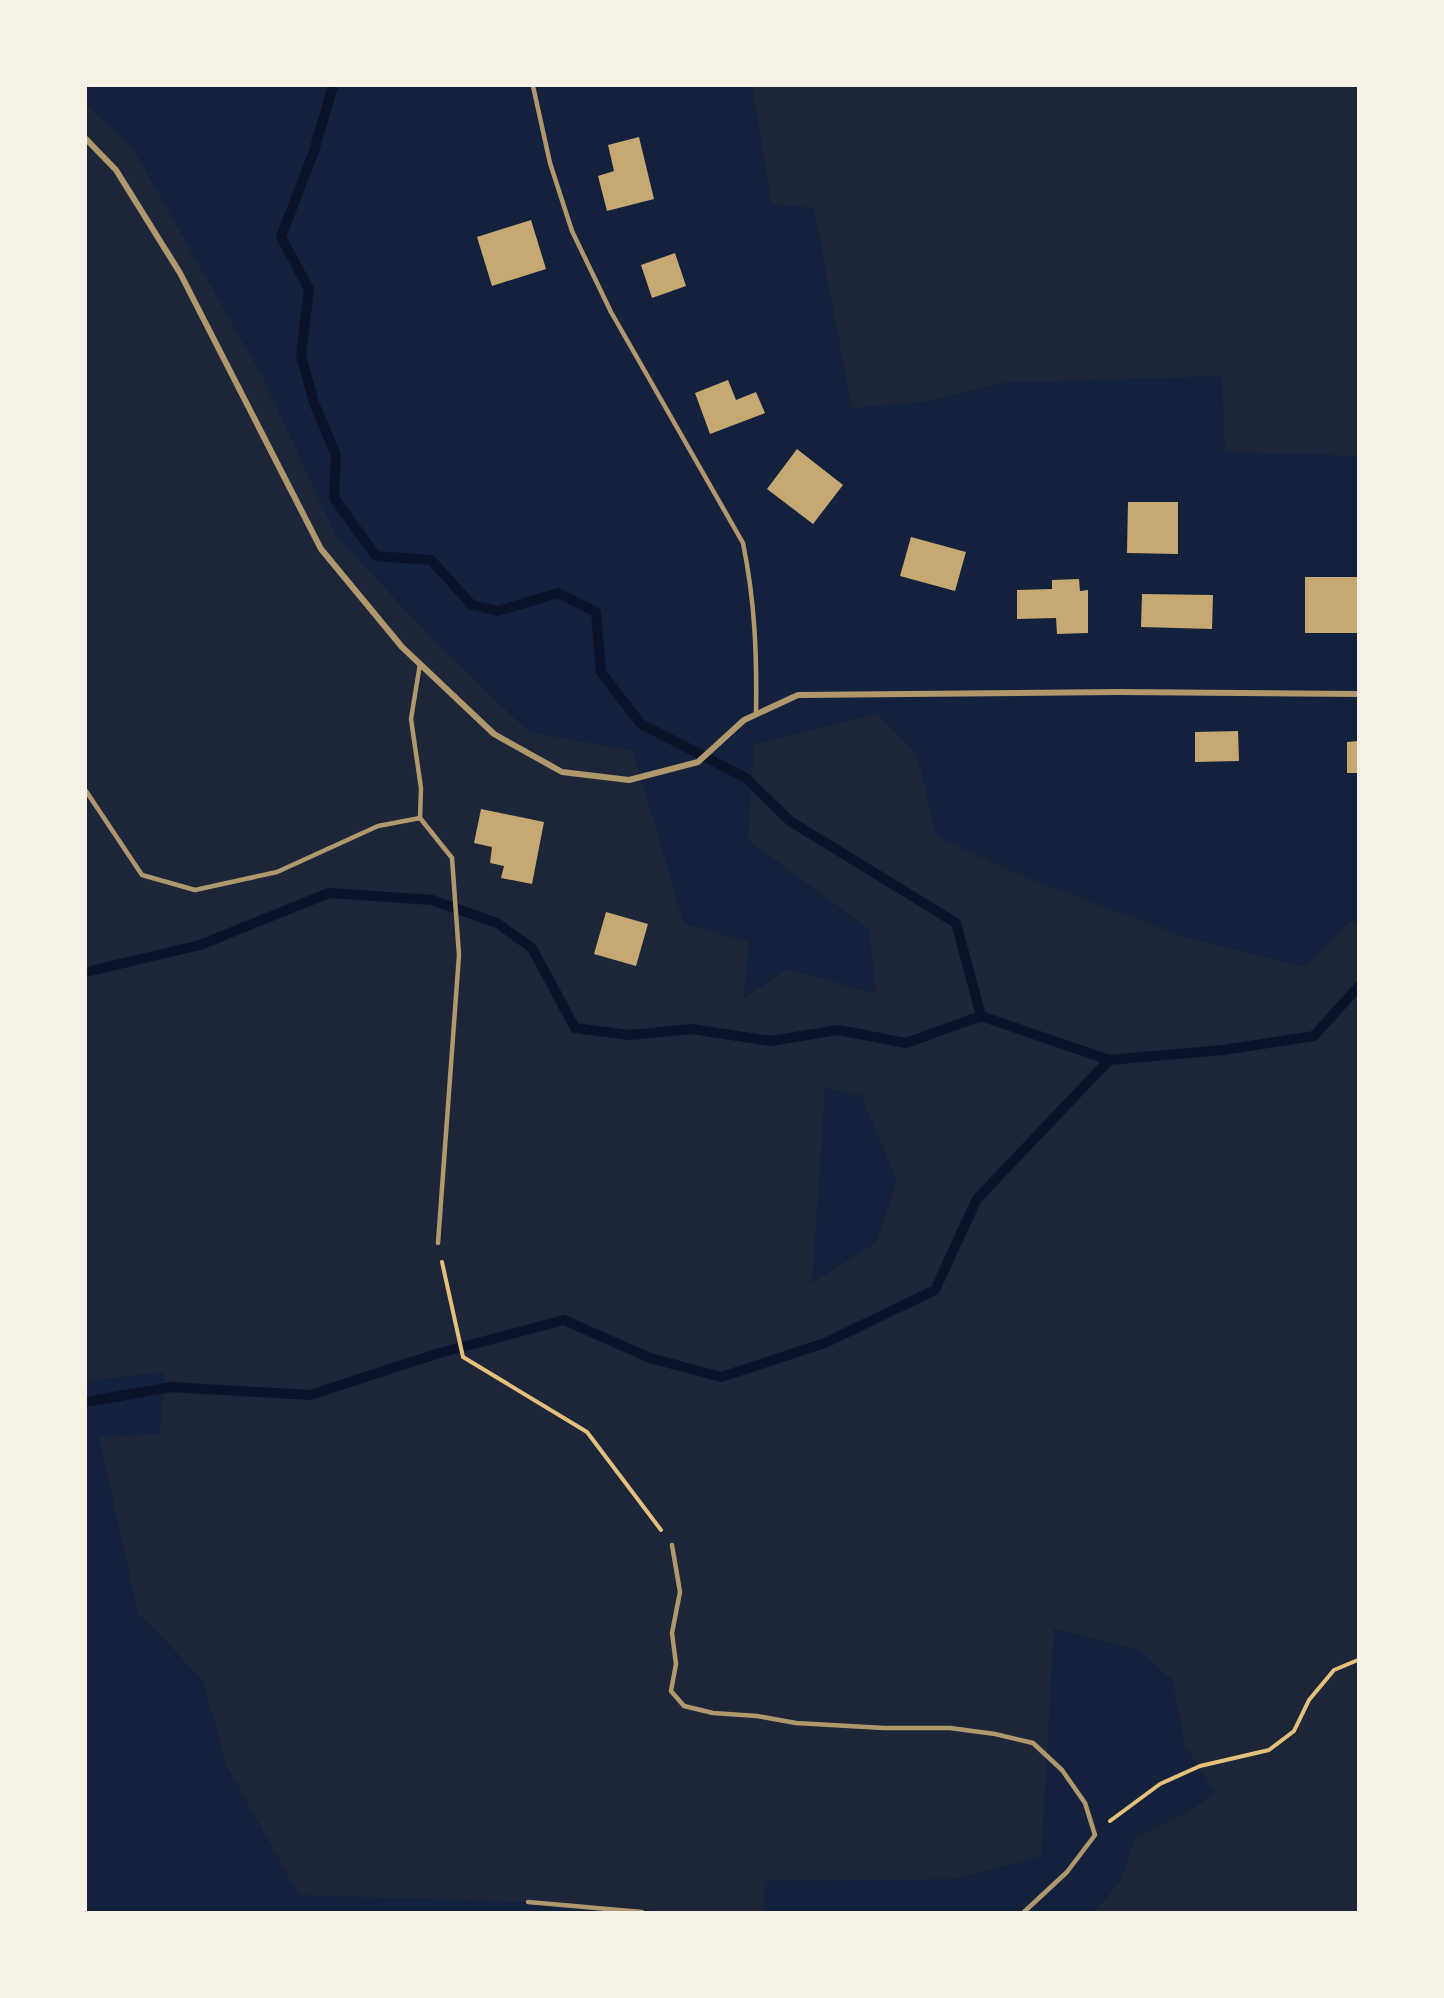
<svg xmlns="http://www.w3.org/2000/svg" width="1444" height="1998" viewBox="0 0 1444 1998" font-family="'Open Sans',sans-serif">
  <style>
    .green { fill: #1d2539; fill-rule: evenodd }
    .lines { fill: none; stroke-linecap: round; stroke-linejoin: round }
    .stream { stroke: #0b132b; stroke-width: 10 }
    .building { fill: #c6a872 }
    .path { stroke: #e5c07b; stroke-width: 4 }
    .service { stroke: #b1986c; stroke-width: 4.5 }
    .minor { stroke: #b1986c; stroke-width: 6 }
  </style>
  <rect width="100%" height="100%" fill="#14213d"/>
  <g class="green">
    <polygon points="752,86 1358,86 1358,456 1225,452 1222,376 1002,383 923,402 852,408 814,208 772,204"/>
    <path d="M86,105l46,42 131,231 73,158 105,112 88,84 104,19 51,173 65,18 -5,56 44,-29 88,25 -7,-65 -121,-89 6,-95 124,-31 39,41 20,82 92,42 155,58 120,30 46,-45 8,-1v991h-264l26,-30 16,-45 53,-25 26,-20 -30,-47 -12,-64 -33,-31 -86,-22 -13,228 -88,23 -188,2 -1,31h-101l-30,-4 -105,-6 -229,-7 -72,-129 -24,-86 -65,-67 -39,-176 61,-3 5,-62 -79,9zM825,1088l36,7 36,85 -21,63 -64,40z"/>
  </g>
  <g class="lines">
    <g class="stream">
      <polyline points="333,86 314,151 281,237 309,289 301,355 314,403 336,455 334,498 376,556 431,560 472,605 498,611 558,593 596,612 601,672 641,724 746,778 790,821 956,923 981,1016"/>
      <polyline points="86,972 200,945 329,893 432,900 497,923 532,948 575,1028 630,1035 691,1029 771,1041 838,1030 906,1043 981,1016 1109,1060 1223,1050 1314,1036 1358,987"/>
      <polyline points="86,1402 171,1387 310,1395 436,1354 564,1320 650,1358 721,1377 825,1343 935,1290 977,1199 1109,1060"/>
    </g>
  </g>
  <g class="building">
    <polygon points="639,137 654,199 607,211 598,176 614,171 608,145"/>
    <polygon points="531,220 546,269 492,286 477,237"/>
    <polygon points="675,253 686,286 652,298 641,265"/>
    <polygon points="728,380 736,400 756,392 765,413 710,434 695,393"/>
    <polygon points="797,449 843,485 813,524 767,489"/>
    <polygon points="1128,502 1178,502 1178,554 1127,553"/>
    <polygon points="911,537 966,552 955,591 900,576"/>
    <rect x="1305" y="577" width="53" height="56"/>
    <polygon points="1079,579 1080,591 1088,590 1088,633 1057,634 1056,618 1017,619 1017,590 1052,589 1052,580"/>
    <polygon points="1142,594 1213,595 1212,629 1141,627"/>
    <polygon points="1238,731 1239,761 1195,762 1195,732"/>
    <polygon points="1358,741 1358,773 1347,773 1347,742"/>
    <polygon points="481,809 544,822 532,884 501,878 504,866 490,863 492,847 474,843"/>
    <polygon points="606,912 648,924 636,966 594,954"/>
  </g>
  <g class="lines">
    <g class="path">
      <polyline points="442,1262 463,1357 587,1432 661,1530"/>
      <polyline points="1110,1821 1160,1784 1200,1766 1269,1750 1294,1731 1309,1700 1334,1670 1358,1660"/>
    </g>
    <g class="service">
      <path d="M533,86l17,77 22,68 39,81 132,231c12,59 14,111 13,171"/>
      <polyline points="86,791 142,875 195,890 277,872 378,826 420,818 452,858 459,955 438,1243"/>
      <polyline points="420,818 421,788 411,719 420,664"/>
      <polyline points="672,1545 680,1592 672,1633 676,1664 671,1691 684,1706 713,1713 757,1716 796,1723 884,1728 950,1728 995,1734 1033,1743 1062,1770 1085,1803 1095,1835 1067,1872 1024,1912"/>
      <polyline points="528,1902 642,1912"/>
    </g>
    <polyline class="minor" points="86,139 116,170 180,273 321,549 402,647 494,734 562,772 629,780 698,762 744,720 798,695 1118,692 1358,694"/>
  </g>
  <rect width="1444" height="1998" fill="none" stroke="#f6f1e7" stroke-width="174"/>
</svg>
